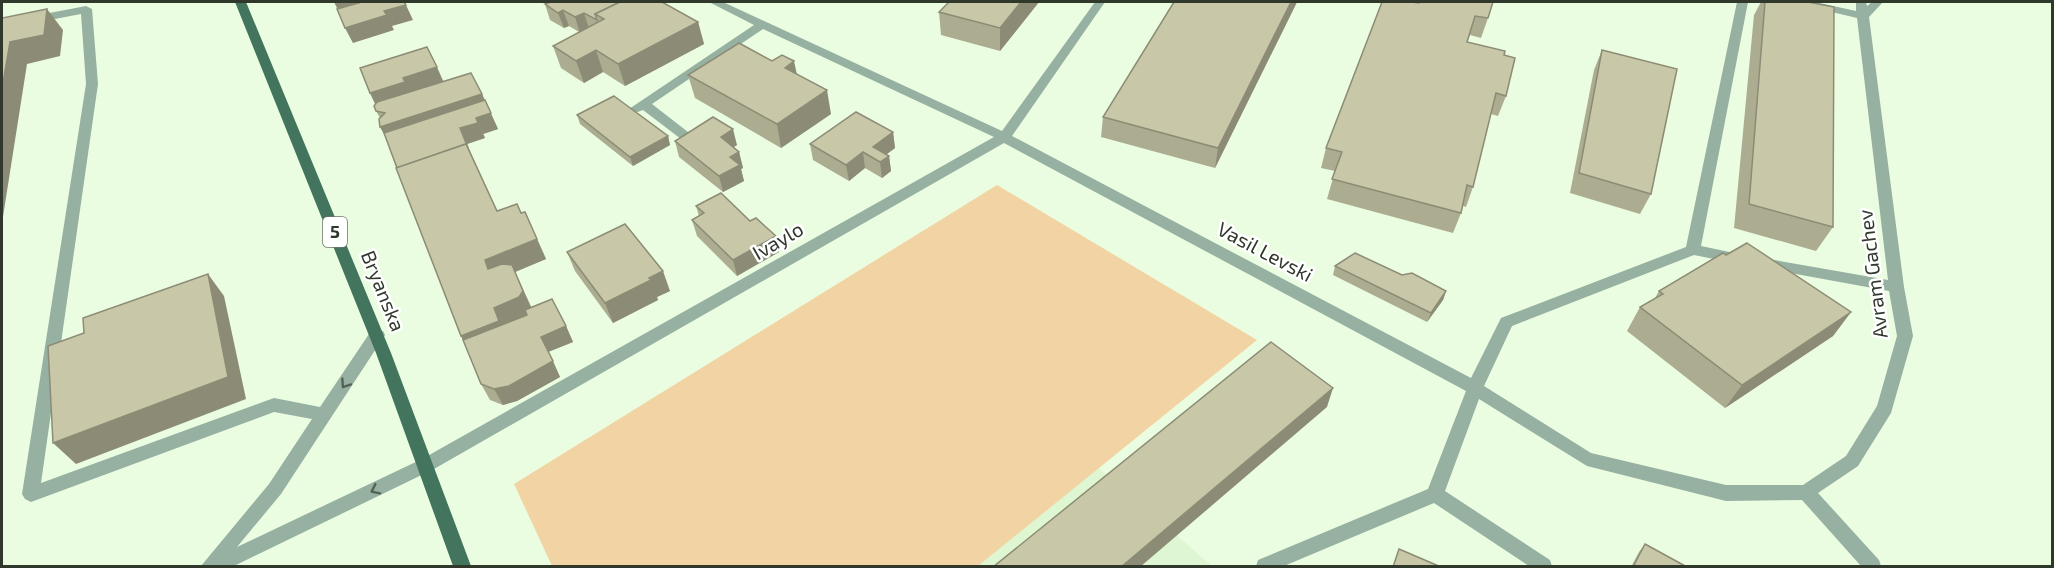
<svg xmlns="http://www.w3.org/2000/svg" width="2054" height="568" viewBox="0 0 2054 568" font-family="'Exo 2',sans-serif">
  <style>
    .built { fill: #def6d2 }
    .green { fill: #f2d4a4 }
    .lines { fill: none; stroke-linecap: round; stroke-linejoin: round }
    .minor { fill: #96b0a2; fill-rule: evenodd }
    .major { fill: #43755e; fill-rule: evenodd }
    .wall { fill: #acac90 }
    .shaded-wall { fill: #8c8c76 }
    .building { fill: #c8c8a8; stroke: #8c8c76; stroke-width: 1.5 }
    .oneway { stroke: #546255 }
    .labels { text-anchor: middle; stroke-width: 5; stroke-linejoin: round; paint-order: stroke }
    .shield { fill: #fff; stroke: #6e746b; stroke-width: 1.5 }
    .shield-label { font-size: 18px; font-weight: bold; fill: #30382c }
    .street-label { font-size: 20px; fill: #30382c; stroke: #fff }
  </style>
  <rect width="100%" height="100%" fill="#eafde0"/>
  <polygon class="built" points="1091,461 1212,566 965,566"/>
  <polygon class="green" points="997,185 1257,340 978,566 552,566 514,484"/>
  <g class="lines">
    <polygon class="minor" points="709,2 723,2 1002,131 1095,2 1105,2 1012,136 1471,378 1501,318 1686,247 1737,2 1748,2 1701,246 1744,255 1746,259 1744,263 1739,264 1694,255 1512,326 1484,386 1591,453 1726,485 1803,485 1846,456 1877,406 1897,336 1889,291 1763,268 1756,263 1763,258 1888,280 1857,18 1798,4 1796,2 1815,2 1856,11 1856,2 1866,2 1867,6 1872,2 1883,2 1869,17 1904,287 1913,336 1891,413 1858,466 1818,493 1879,560 1881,566 1861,566 1802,500 1726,501 1587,466 1479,399 1445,491 1550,560 1552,566 1529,566 1434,503 1284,566 1256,566 1258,560 1428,489 1466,391 1004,143 434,469 234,566 201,566 269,484 312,419 274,412 31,502 25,499 22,494 86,84 81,14 2,29 2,22 86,6 92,9 98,84 41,483 274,398 320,407 371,331 383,331 385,335 281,494 237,547 422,459 994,137 763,29 652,104 697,139 690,143 685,142 643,110 635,113 629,109 754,25"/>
    <polygon class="major" points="235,2 246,2 391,353 471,566 453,566 376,353"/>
  </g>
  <g class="wall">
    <polygon points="1039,2 1000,51 941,35 939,12"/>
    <polygon points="1174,2 1297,2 1215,168 1101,137 1103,117"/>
    <polygon points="1411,2 1488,18 1481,38 1470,35 1467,42 1504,55 1506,96 1498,116 1491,114 1473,187 1466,207 1463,206 1461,213 1453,233 1327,199 1335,171 1321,168 1326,148"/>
    <polygon points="1761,2 1808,2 1833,227 1816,251 1734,228 1754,15"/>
    <polygon points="545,4 698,22 704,44 625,86 603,72 584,83 561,68 553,46 579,32 569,26 564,28 550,20"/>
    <polygon points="1602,50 1651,194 1640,214 1570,193 1594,70"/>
    <polygon points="797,74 831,114 781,148 695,98 688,75"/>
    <polygon points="443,82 482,94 498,129 483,134 485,138 467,144 497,211 521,213 537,239 546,259 515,272 531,307 566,326 573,342 548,352 560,377 517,401 503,405 490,400 481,384 461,336 384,133 380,127 380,118 376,111 375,104 370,93"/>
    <polygon points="577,115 668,136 670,145 633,166 580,124"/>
    <polygon points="893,132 895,148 886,154 889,156 891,171 882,178 865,168 849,181 813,160 810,144"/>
    <polygon points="675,141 737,145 733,147 739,152 743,168 741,169 744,181 723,192 679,157"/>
    <polygon points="696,206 779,252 737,276 697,236 692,220 699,216"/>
    <polygon points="567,252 670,291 657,297 658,300 613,323 575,271"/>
    <polygon points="1335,266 1402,275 1446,291 1443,300 1427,322 1333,275"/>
    <polygon points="1659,291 1851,312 1833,336 1725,408 1627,331 1640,307 1655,298"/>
    <polygon points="1645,544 1687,567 1631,567 1639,552"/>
  </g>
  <g class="shaded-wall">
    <polygon points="334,2 392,2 341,16"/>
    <polygon points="1021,2 1039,2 1000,51 1000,28"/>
    <polygon points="1291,2 1297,2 1215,168 1218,148"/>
    <polygon points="406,5 413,20 392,26 394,30 353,43 345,28 384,11"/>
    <polygon points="47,9 63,30 60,56 27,64 2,223 2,89 10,42"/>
    <polygon points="563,10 569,26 564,28 558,13"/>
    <polygon points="584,13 589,28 580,33 575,17"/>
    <polygon points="698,22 704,44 625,86 618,64"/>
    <polygon points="596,50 603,72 584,83 576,61"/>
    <polygon points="794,61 799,84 785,68"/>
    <polygon points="437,67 444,83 378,109 370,93 403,78"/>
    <polygon points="827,90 831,114 781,148 777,124"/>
    <polygon points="482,94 498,129 483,134 477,121 392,149 380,127"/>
    <polygon points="478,123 485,138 467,144 475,164 460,128"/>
    <polygon points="733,129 737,145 725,153 721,137"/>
    <polygon points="893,132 895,148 878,161 873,147"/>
    <polygon points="668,136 670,145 633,166 630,157"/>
    <polygon points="739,152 743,168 741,169 744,181 723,192 719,176 730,157"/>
    <polygon points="863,152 865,168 849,181 846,165"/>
    <polygon points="889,156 891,171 882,178 880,162"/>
    <polygon points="776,236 779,252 737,276 733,260"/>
    <polygon points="537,239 546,259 515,272 533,311 472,356 461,336 494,308 488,269 485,260"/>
    <polygon points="663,271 670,291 657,297 658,300 613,323 605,303"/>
    <polygon points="208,274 224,296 246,399 76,464 53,443"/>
    <polygon points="1446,291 1443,300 1427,322 1431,313"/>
    <polygon points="1851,312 1833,336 1725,408 1742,385"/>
    <polygon points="566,326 573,342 548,352 541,337"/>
    <polygon points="553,361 560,377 517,401 503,405 494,389"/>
    <polygon points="1333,388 1327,407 1140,567 1121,567"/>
  </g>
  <g class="building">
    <polygon points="362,2 404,2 406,5 384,11 387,15 345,28 337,9"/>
    <polygon points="551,2 620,2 595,14 597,20 584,13 575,17 563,10 558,13 545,4"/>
    <polygon points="620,2 662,2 698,22 618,64 596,50 576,61 553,46 604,19 595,14"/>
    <polygon points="949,2 1021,2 1000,28 939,12"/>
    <polygon points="1174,2 1291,2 1218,148 1103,117"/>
    <polygon points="1382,2 1411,2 1419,3 1419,2 1493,2 1488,18 1475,16 1467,42 1505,51 1504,55 1515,58 1506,96 1496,93 1473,187 1467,185 1461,213 1332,179 1342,152 1326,148"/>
    <polygon points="1765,2 1808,2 1834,7 1833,227 1749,204"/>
    <polygon points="47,9 44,35 10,42 2,89 2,18"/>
    <polygon points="739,43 772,61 782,55 794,61 785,68 827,90 777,124 688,75"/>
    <polygon points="427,47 437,67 403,78 405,82 370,93 360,68"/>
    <polygon points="1602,50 1677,69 1651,194 1579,173"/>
    <polygon points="471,73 482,94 380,127 379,119 385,113 376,111 374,106 377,102"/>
    <polygon points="614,96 668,136 630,157 577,115"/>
    <polygon points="485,100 491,113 476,118 478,123 460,128 468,148 466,144 397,168 384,133"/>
    <polygon points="856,112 893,132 873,147 889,156 880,162 863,152 846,165 810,144"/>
    <polygon points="713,117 733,129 721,137 739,152 730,157 740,165 719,176 675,141"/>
    <polygon points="466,144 497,211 517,204 521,213 525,212 537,239 485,260 488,269 502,264 512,265 523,291 519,297 494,308 499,321 461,336 396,168"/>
    <polygon points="721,193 750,221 756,218 776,236 733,260 692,220 704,213 696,206"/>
    <polygon points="625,224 663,271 649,278 651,280 605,303 567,252"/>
    <polygon points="1747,243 1851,312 1742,385 1640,307 1663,294 1659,291 1723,253 1726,255"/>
    <polygon points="1355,253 1402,275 1412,273 1446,291 1431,313 1335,266"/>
    <polygon points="208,274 228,377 53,443 48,346 84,333 83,318"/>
    <polygon points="552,299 566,326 541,337 553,361 509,386 494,389 481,384 463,340 527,315 525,310"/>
    <polygon points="1271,342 1333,388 1121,567 993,567"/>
    <polygon points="1645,544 1687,567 1633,567"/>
    <polygon points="1399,549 1441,567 1393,567"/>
  </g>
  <defs><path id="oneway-chevron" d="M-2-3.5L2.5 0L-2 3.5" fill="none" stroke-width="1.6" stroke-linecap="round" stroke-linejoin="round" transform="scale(1.5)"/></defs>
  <g class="oneway">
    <use href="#oneway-chevron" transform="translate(345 384) rotate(124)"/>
    <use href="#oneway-chevron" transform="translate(375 490) rotate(154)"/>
  </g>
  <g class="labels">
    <rect class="shield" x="323" y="217" width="24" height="30" rx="4.5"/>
    <g class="shield-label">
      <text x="335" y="238">5</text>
    </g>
    <g class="street-label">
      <text transform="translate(778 241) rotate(-30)" y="7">Ivaylo</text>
      <text transform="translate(1265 252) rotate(28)" y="7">Vasil Levski</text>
      <text transform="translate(1873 274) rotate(-97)" y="7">Avram Gachev</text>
      <text transform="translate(383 291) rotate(68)" y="7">Bryanska</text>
    </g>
  </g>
  <rect width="2054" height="568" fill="none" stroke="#30382c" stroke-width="6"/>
</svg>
